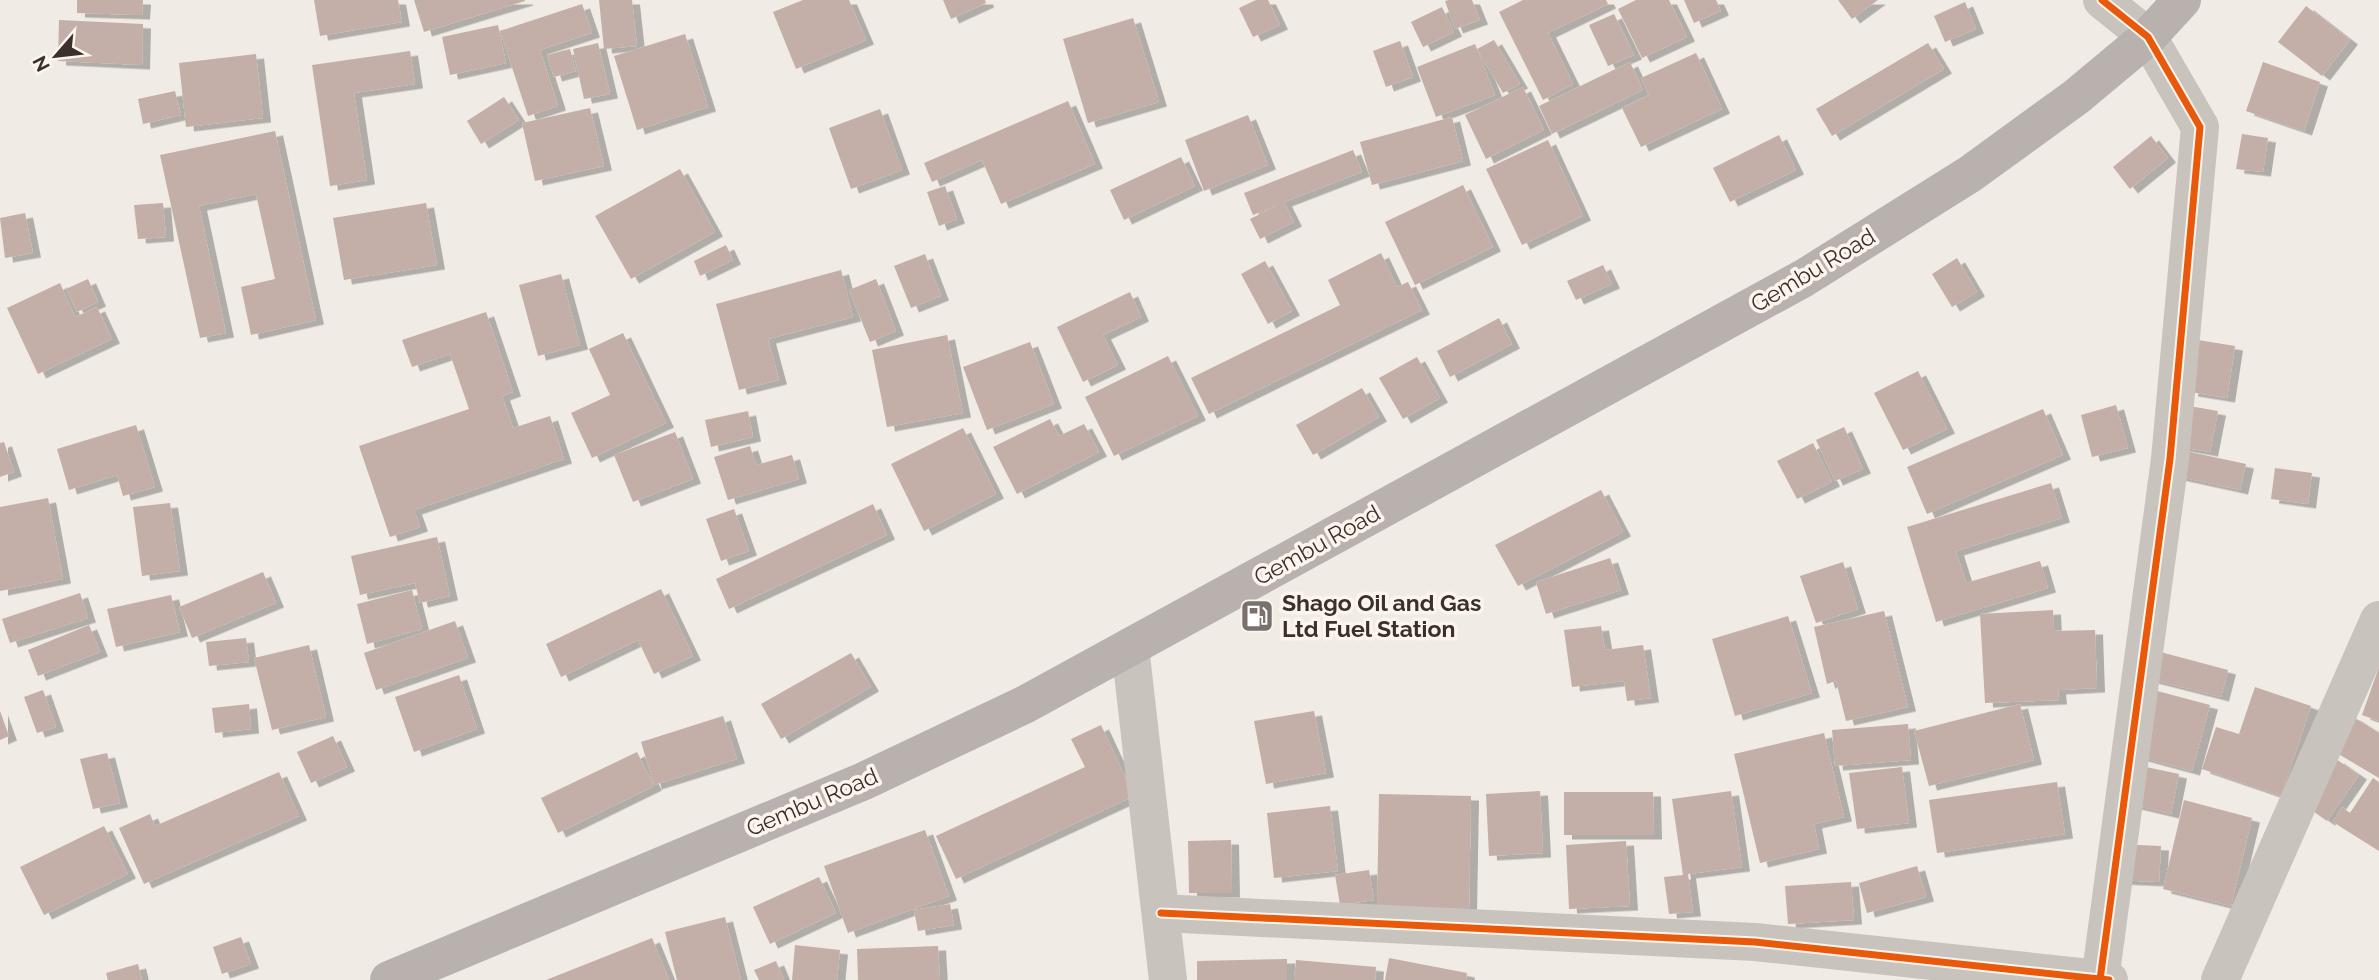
<svg xmlns="http://www.w3.org/2000/svg" width="2379" height="980" viewBox="0 0 2379 980" font-family="Raleway,sans-serif">
  <style>
    .building { fill: #c3afa7; filter: url(#shadow) }
    .lines { fill: none; stroke-linecap: round; stroke-linejoin: round }
    .minor { stroke: #c9c3be; stroke-width: 38 }
    .primary { stroke: #b8b1ad; stroke-width: 38 }
    .cycleway-casing { stroke: #fbf5ee; stroke-width: 11 }
    .cycleway { stroke: #e8590c; stroke-width: 7 }
    .labels { text-anchor: middle; stroke-width: 7; stroke-linejoin: round; paint-order: stroke }
    .street-label { font-size: 23px; fill: #3b302b; stroke: #fbf5ee }
    .poi-label { font-size: 23px; font-weight: bold; fill: #3b302b; stroke: #fbf5ee; text-anchor: start }
  </style>
  <defs>
    <filter id="shadow"><feDropShadow dx="8" dy="4.5" stdDeviation="0" flood-color="#0004"/></filter>
  </defs>
  <rect width="100%" height="100%" fill="#f0ebe5"/>
  <g class="building">
    <polygon points="77,0 143,0 142,15 77,13"/>
    <polygon points="314,0 398,0 402,22 320,36"/>
    <polygon points="414,0 525,0 525,1 424,32"/>
    <polygon points="599,0 632,0 637,46 604,49"/>
    <polygon points="803,0 849,0 866,40 796,69 773,12"/>
    <polygon points="943,0 985,0 986,3 951,19"/>
    <polygon points="1256,0 1268,0 1280,25 1253,37 1239,8"/>
    <polygon points="1449,0 1472,0 1480,20 1455,29 1445,1"/>
    <polygon points="1523,0 1606,0 1608,4 1548,33 1573,84 1543,100 1499,12"/>
    <polygon points="1636,0 1669,0 1687,37 1642,58 1618,9"/>
    <polygon points="1684,0 1716,0 1721,11 1694,23"/>
    <polygon points="1838,0 1878,0 1852,19"/>
    <polygon points="1965,2 1976,29 1945,42 1934,16"/>
    <polygon points="582,4 592,33 540,50 558,106 528,116 500,31"/>
    <polygon points="2306,6 2350,40 2322,76 2278,42"/>
    <polygon points="1442,7 1454,32 1423,47 1411,22"/>
    <polygon points="1614,14 1634,55 1608,66 1589,25"/>
    <polygon points="1133,18 1159,102 1088,123 1063,39"/>
    <polygon points="59,20 143,24 142,65 58,61"/>
    <polygon points="498,25 506,63 450,75 442,37"/>
    <polygon points="685,34 708,107 637,130 614,56"/>
    <polygon points="1494,40 1520,84 1503,93 1477,49"/>
    <polygon points="1400,41 1413,77 1386,87 1373,51"/>
    <polygon points="598,43 610,94 584,99 573,49"/>
    <polygon points="1928,43 1944,69 1832,136 1816,109"/>
    <polygon points="1475,44 1495,95 1436,117 1417,67"/>
    <polygon points="570,49 576,71 554,77 547,55"/>
    <polygon points="410,51 415,84 354,93 367,180 330,186 312,65"/>
    <polygon points="1696,53 1722,109 1641,147 1622,108 1649,95 1641,78"/>
    <polygon points="256,54 263,118 186,127 179,63"/>
    <polygon points="1630,62 1643,90 1552,134 1539,106"/>
    <polygon points="2263,62 2320,82 2304,131 2246,111"/>
    <polygon points="1523,87 1544,130 1486,159 1465,115"/>
    <polygon points="175,91 181,115 143,124 138,99"/>
    <polygon points="504,97 519,120 481,144 467,121"/>
    <polygon points="1068,101 1095,164 1001,204 982,160 932,182 924,163"/>
    <polygon points="590,108 604,166 535,181 522,123"/>
    <polygon points="880,109 902,170 851,189 829,128"/>
    <polygon points="1248,115 1268,165 1204,191 1185,140"/>
    <polygon points="1452,117 1463,161 1372,185 1360,142"/>
    <polygon points="275,131 316,320 251,335 241,287 275,279 256,194 199,206 226,333 200,338 160,155"/>
    <polygon points="2242,134 2268,138 2263,172 2236,169"/>
    <polygon points="1779,135 1796,170 1730,202 1713,168"/>
    <polygon points="2151,136 2168,158 2130,189 2113,167"/>
    <polygon points="1548,140 1583,216 1522,245 1486,169"/>
    <polygon points="1353,150 1362,172 1284,202 1294,222 1260,239 1250,219 1278,205 1253,215 1244,193"/>
    <polygon points="1181,157 1195,186 1124,220 1110,190"/>
    <polygon points="680,169 715,232 631,279 595,216"/>
    <polygon points="1463,185 1493,247 1415,285 1385,222"/>
    <polygon points="945,186 957,219 939,226 927,192"/>
    <polygon points="163,203 166,237 138,239 134,205"/>
    <polygon points="426,203 437,265 344,280 333,218"/>
    <polygon points="25,213 33,253 5,258 0,218"/>
    <polygon points="726,245 733,260 700,276 694,261"/>
    <polygon points="1381,253 1397,287 1408,282 1422,310 1209,414 1191,378 1340,305 1328,280"/>
    <polygon points="925,254 941,296 911,308 894,266"/>
    <polygon points="1957,258 1977,292 1952,307 1932,274"/>
    <polygon points="1265,261 1292,311 1268,324 1241,274"/>
    <polygon points="1603,265 1612,284 1576,300 1567,281"/>
    <polygon points="841,270 853,317 768,339 779,380 739,390 716,304"/>
    <polygon points="561,274 580,345 538,356 519,285"/>
    <polygon points="88,279 98,302 77,312 66,289"/>
    <polygon points="876,279 896,331 870,342 849,290"/>
    <polygon points="60,283 75,317 97,307 112,339 38,374 7,308"/>
    <polygon points="1130,292 1141,317 1103,335 1118,365 1083,382 1057,327"/>
    <polygon points="486,312 513,392 502,396 513,428 550,416 564,459 414,510 420,527 390,537 359,446 469,409 450,354 412,367 402,340"/>
    <polygon points="1499,318 1512,344 1450,377 1437,351"/>
    <polygon points="623,333 666,423 592,458 571,413 610,395 589,349"/>
    <polygon points="947,335 963,413 887,427 872,350"/>
    <polygon points="2198,340 2235,346 2227,398 2190,392"/>
    <polygon points="1030,342 1054,404 987,430 963,367"/>
    <polygon points="1168,356 1198,416 1114,456 1085,397"/>
    <polygon points="1417,357 1440,398 1403,419 1379,378"/>
    <polygon points="1918,371 1947,429 1903,450 1874,393"/>
    <polygon points="1362,388 1379,417 1313,455 1296,425"/>
    <polygon points="2116,405 2128,448 2092,457 2081,415"/>
    <polygon points="2189,406 2218,411 2210,452 2181,447"/>
    <polygon points="2043,409 2063,455 1927,514 1907,467"/>
    <polygon points="748,411 753,437 711,447 705,420"/>
    <polygon points="1050,419 1059,436 1084,424 1099,452 1017,494 993,447"/>
    <polygon points="136,425 155,487 123,496 117,475 69,490 57,449"/>
    <polygon points="1844,427 1863,469 1835,481 1816,440"/>
    <polygon points="963,428 996,494 924,531 891,464"/>
    <polygon points="675,432 693,479 633,502 614,455"/>
    <polygon points="4,442 14,472 0,477 0,443"/>
    <polygon points="1813,443 1832,482 1797,499 1777,461"/>
    <polygon points="750,446 756,465 792,455 799,479 728,500 714,457"/>
    <polygon points="2181,450 2246,464 2240,490 2176,476"/>
    <polygon points="2275,468 2312,473 2308,504 2271,499"/>
    <polygon points="2051,483 2062,518 1956,551 1966,583 2040,561 2048,588 1936,622 1907,527"/>
    <polygon points="1601,490 1623,532 1518,586 1495,545"/>
    <polygon points="48,498 63,579 0,591 0,507"/>
    <polygon points="170,503 180,571 142,576 133,507"/>
    <polygon points="873,504 887,535 729,609 716,579"/>
    <polygon points="734,509 749,551 721,561 706,519"/>
    <polygon points="437,537 450,596 420,603 415,583 360,595 351,556"/>
    <polygon points="1610,558 1621,590 1546,614 1536,582"/>
    <polygon points="1843,562 1858,609 1816,623 1800,576"/>
    <polygon points="263,572 276,603 192,638 179,607"/>
    <polygon points="661,589 693,656 654,674 638,640 561,677 546,644"/>
    <polygon points="412,590 422,629 367,644 357,604"/>
    <polygon points="80,593 88,618 10,643 2,619"/>
    <polygon points="171,595 180,632 116,647 107,609"/>
    <polygon points="2053,610 2054,631 2095,630 2097,688 2058,690 2059,700 1985,703 1980,614"/>
    <polygon points="1884,611 1908,707 1846,721 1836,681 1827,684 1814,627"/>
    <polygon points="1788,616 1812,693 1735,716 1712,639"/>
    <polygon points="455,621 468,658 376,690 364,653"/>
    <polygon points="89,625 100,652 38,676 28,650"/>
    <polygon points="1601,626 1605,650 1643,645 1651,698 1627,701 1624,681 1572,687 1564,630"/>
    <polygon points="246,638 249,662 209,666 206,642"/>
    <polygon points="309,645 326,717 272,730 254,658"/>
    <polygon points="2153,650 2228,670 2221,697 2146,678"/>
    <polygon points="851,653 871,687 781,739 761,704"/>
    <polygon points="2379,667 2379,721 2362,715"/>
    <polygon points="459,675 477,729 414,752 395,697"/>
    <polygon points="2255,687 2311,706 2281,796 2202,769 2216,727 2239,734"/>
    <polygon points="2146,688 2210,705 2192,771 2129,754"/>
    <polygon points="43,690 56,727 37,733 24,697"/>
    <polygon points="249,704 251,729 215,733 212,708"/>
    <polygon points="2020,704 2034,760 1929,786 1914,731"/>
    <polygon points="0,711 9,736 0,740"/>
    <polygon points="1314,711 1326,773 1266,784 1254,721"/>
    <polygon points="723,716 737,759 654,785 641,742"/>
    <polygon points="2352,716 2379,733 2379,778 2332,750"/>
    <polygon points="1908,724 1911,760 1835,766 1832,730"/>
    <polygon points="1101,725 1134,796 956,879 936,836 1085,767 1071,739"/>
    <polygon points="1824,733 1844,817 1814,824 1819,849 1760,863 1734,754"/>
    <polygon points="333,736 347,767 311,783 297,752"/>
    <polygon points="637,752 654,786 558,833 541,798"/>
    <polygon points="107,753 120,803 93,809 80,759"/>
    <polygon points="2336,759 2359,775 2327,821 2304,805"/>
    <polygon points="2132,764 2179,774 2171,814 2125,803"/>
    <polygon points="1902,767 1909,823 1857,829 1849,773"/>
    <polygon points="279,772 299,816 144,884 119,828 150,814 155,826"/>
    <polygon points="2373,778 2379,782 2379,851 2333,822 2342,807 2350,813"/>
    <polygon points="2057,782 2065,834 1937,853 1929,800"/>
    <polygon points="1540,791 1543,853 1489,856 1486,794"/>
    <polygon points="1731,791 1742,867 1688,874 1693,912 1669,914 1664,877 1683,875 1672,799"/>
    <polygon points="1564,792 1653,792 1654,835 1564,835"/>
    <polygon points="1379,794 1471,796 1469,909 1377,907"/>
    <polygon points="2184,800 2252,818 2231,906 2163,889"/>
    <polygon points="1330,806 1338,871 1274,878 1267,813"/>
    <polygon points="104,826 128,874 44,915 20,867"/>
    <polygon points="925,830 949,896 848,933 824,866"/>
    <polygon points="1231,840 1232,893 1189,893 1188,841"/>
    <polygon points="1626,841 1630,906 1569,909 1566,845"/>
    <polygon points="2116,844 2161,846 2159,882 2115,880"/>
    <polygon points="1917,866 1926,897 1867,913 1859,883"/>
    <polygon points="1369,870 1374,900 1340,905 1335,875"/>
    <polygon points="819,877 836,913 770,944 753,907"/>
    <polygon points="1851,882 1854,920 1788,924 1785,886"/>
    <polygon points="950,904 954,925 918,931 914,910"/>
    <polygon points="725,917 741,980 677,980 665,932"/>
    <polygon points="241,937 251,964 222,974 213,947"/>
    <polygon points="652,938 669,980 546,980"/>
    <polygon points="795,945 840,950 837,980 792,980"/>
    <polygon points="938,946 940,980 858,980 857,949"/>
    <polygon points="1389,958 1467,973 1466,980 1385,980"/>
    <polygon points="1287,959 1287,980 1197,980 1197,961"/>
    <polygon points="1296,960 1376,967 1375,980 1294,980"/>
    <polygon points="776,961 784,980 759,980 754,970"/>
    <polygon points="138,964 142,980 108,980 106,973"/>
  </g>
  <g class="lines">
    <g class="minor">
      <polyline points="1130,647 1168,980"/>
      <polyline points="1161,913 1755,942 2109,980"/>
      <polyline points="2100,980 2170,459 2200,127 2148,37 2102,0"/>
      <polyline points="2220,980 2379,620"/>
    </g>
    <polyline class="primary" points="389,980 864,781 1024,705 1130,647 1804,278 1970,174 2076,97 2148,37 2182,0"/>
    <defs>
      <g id="cycleway">
        <polyline points="1161,913 1755,942 2109,980"/>
        <polyline points="2100,980 2170,459 2200,127 2148,37 2102,0"/>
      </g>
    </defs>
    <use href="#cycleway" class="cycleway-casing"/>
    <use href="#cycleway" class="cycleway"/>
  </g>
  <defs>
    <symbol id="fuel-square" viewBox="-11 -11 22 22"><rect x="-9" y="-9" width="18" height="18" rx="4" fill="#7a716c" stroke="#fbf5ee"/><path d="M-5.5-6h7V0h2V4h1.3V-2.5L3-4.5l.8-.8L6-3V5H2.5V1h-1V6h-7ZM-4.2-4.7v3.2H.2V-4.7Z" fill="#fff"/></symbol>
  </defs>
  <g fill-rule="evenodd">
    <use href="#fuel-square" x="1238" y="597" width="38" height="38"/>
  </g>
  <g class="labels">
    <g class="street-label">
      <text transform="translate(1813 270) rotate(-31)" y="8">Gembu Road</text>
      <text transform="translate(1317 545) rotate(-29)" y="8">Gembu Road</text>
      <text transform="translate(812 802) rotate(-23)" y="8">Gembu Road</text>
    </g>
    <g class="poi-label">
      <text x="1282" y="611">Shago Oil and Gas<tspan x="1282" dy="26">Ltd Fuel Station</tspan></text>
    </g>
  </g>
  <g transform="translate(56 56) rotate(242)" stroke="#fbf5ee" stroke-width="5" paint-order="stroke">
  <path d="M0-5L12 26L0 18L-12 26Z" fill="#3b302b"/>
  <text y="-10" font-size="19" font-weight="bold" text-anchor="middle" fill="#3b302b">N</text>
  </g>
</svg>
